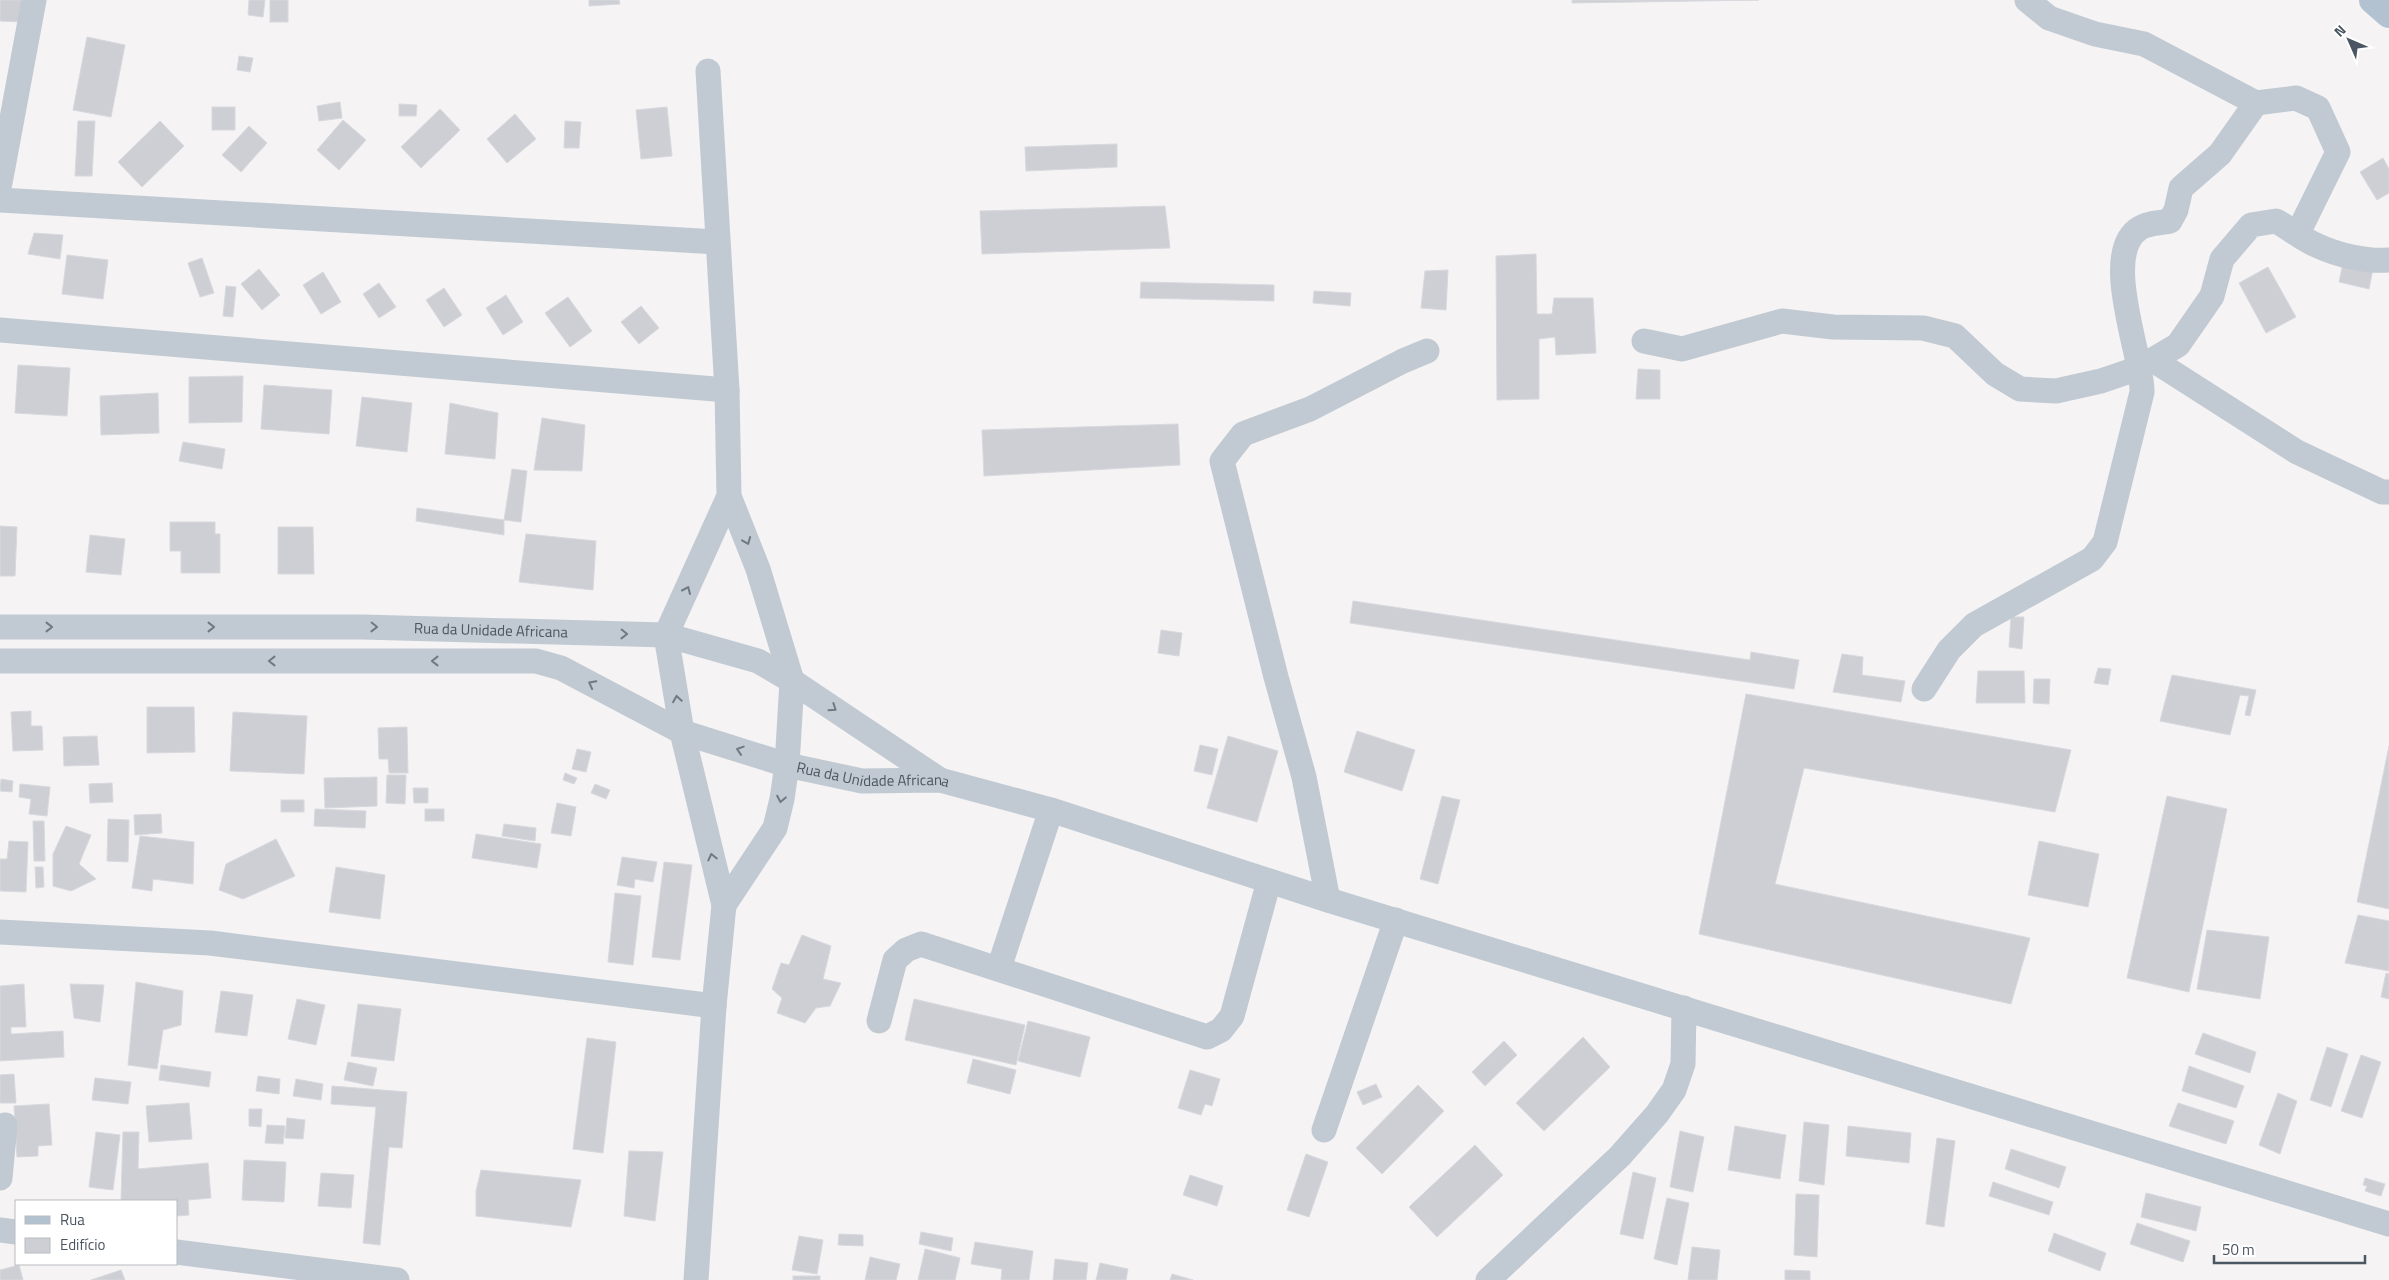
<svg xmlns="http://www.w3.org/2000/svg" width="2389" height="1280" viewBox="0 0 2389 1280" font-family="'Titillium Web',sans-serif">
  <style>
    .building { fill: #cdcfd5; stroke: #d7d9de }
    .lines { fill: none; stroke-linecap: round; stroke-linejoin: round }
    .minor { stroke: #c1cad2; stroke-width: 25 }
    .major { stroke: #b3c2d1; stroke-width: 28 }
    .oneway { stroke: #6e7983 }
    .labels { text-anchor: middle; stroke-width: 4; stroke-linejoin: round; paint-order: stroke }
    .street-label { font-size: 15px; fill: #4a5661; stroke: #fff }
  </style>
  <rect width="100%" height="100%" fill="#f5f3f3"/>
  <g class="building">
    <polygon points="0,0 24,0 21,22 0,21"/>
    <polygon points="249,0 265,0 263,17 248,15"/>
    <rect x="270" y="0" width="18" height="22"/>
    <polygon points="589,0 619,0 620,4 589,6"/>
    <polygon points="1572,0 1759,0 1572,3"/>
    <polygon points="87,37 125,45 111,117 73,110"/>
    <polygon points="239,56 253,58 250,72 237,70"/>
    <polygon points="340,102 342,118 319,121 317,106"/>
    <polygon points="399,104 417,105 416,116 399,116"/>
    <rect x="212" y="107" width="23" height="23"/>
    <polygon points="667,107 672,156 641,159 636,110"/>
    <polygon points="440,109 460,130 421,168 401,147"/>
    <polygon points="515,114 536,139 507,163 487,139"/>
    <polygon points="343,120 366,140 339,170 317,150"/>
    <polygon points="78,121 95,121 92,176 75,176"/>
    <polygon points="160,121 184,146 142,187 118,162"/>
    <polygon points="565,121 581,122 579,148 564,148"/>
    <polygon points="249,126 267,143 241,172 222,155"/>
    <polygon points="1117,144 1117,167 1026,171 1025,147"/>
    <polygon points="2383,158 2389,169 2389,193 2377,200 2360,172"/>
    <polygon points="1165,206 1170,248 982,254 980,211"/>
    <polygon points="34,233 63,235 60,259 28,254"/>
    <polygon points="1536,254 1537,314 1552,314 1554,298 1593,298 1596,353 1556,355 1555,337 1539,339 1539,399 1497,400 1496,256"/>
    <polygon points="67,255 108,260 103,299 62,294"/>
    <polygon points="202,258 214,293 200,297 188,263"/>
    <polygon points="2343,263 2373,269 2369,289 2339,282"/>
    <polygon points="2268,267 2296,317 2266,333 2239,283"/>
    <polygon points="259,269 280,295 262,310 241,284"/>
    <polygon points="1448,270 1446,310 1421,308 1425,271"/>
    <polygon points="323,272 341,302 321,314 303,285"/>
    <polygon points="1141,282 1274,285 1274,301 1140,298"/>
    <polygon points="379,283 396,307 379,318 363,294"/>
    <polygon points="226,286 236,287 233,317 223,316"/>
    <polygon points="444,288 462,315 444,327 426,300"/>
    <polygon points="1314,291 1351,293 1350,306 1313,303"/>
    <polygon points="506,295 523,322 503,335 486,308"/>
    <polygon points="568,297 592,331 570,347 545,313"/>
    <polygon points="641,306 659,328 639,344 621,322"/>
    <polygon points="18,365 70,368 67,416 15,413"/>
    <polygon points="1638,369 1660,370 1660,399 1636,399"/>
    <polygon points="243,376 242,422 189,423 189,377"/>
    <polygon points="264,385 332,390 329,434 261,429"/>
    <polygon points="158,393 159,433 101,435 100,396"/>
    <polygon points="362,397 412,403 407,452 356,446"/>
    <polygon points="450,403 498,413 495,459 445,454"/>
    <polygon points="542,418 585,425 582,471 534,470"/>
    <polygon points="1178,424 1180,465 984,476 982,430"/>
    <polygon points="183,442 225,449 222,469 179,461"/>
    <polygon points="512,469 527,471 521,522 504,520"/>
    <polygon points="417,508 504,520 504,535 416,521"/>
    <polygon points="170,522 215,522 215,534 220,534 220,573 181,573 181,551 170,551"/>
    <polygon points="0,526 17,527 15,576 0,576"/>
    <polygon points="278,527 313,527 314,574 278,574"/>
    <polygon points="526,534 596,541 593,590 519,582"/>
    <polygon points="90,535 125,539 121,575 86,572"/>
    <polygon points="1353,601 1750,660 1751,652 1799,660 1794,689 1350,623"/>
    <polygon points="2011,617 2024,617 2022,649 2009,647"/>
    <polygon points="1161,630 1182,633 1179,656 1158,653"/>
    <polygon points="1842,654 1863,657 1862,675 1905,681 1901,702 1833,692"/>
    <polygon points="2098,668 2111,669 2108,685 2094,683"/>
    <polygon points="1978,671 2024,671 2025,703 1976,703"/>
    <polygon points="2172,675 2256,690 2250,716 2245,715 2249,696 2240,695 2230,735 2160,721"/>
    <polygon points="2034,679 2050,679 2049,704 2033,703"/>
    <polygon points="1746,694 2071,750 2055,812 1804,768 1775,884 2030,938 2011,1004 1699,934"/>
    <polygon points="147,707 194,707 195,752 147,753"/>
    <polygon points="31,711 31,726 42,726 43,750 13,751 11,712"/>
    <polygon points="233,712 307,716 304,774 230,771"/>
    <polygon points="407,727 408,773 389,773 388,759 379,759 378,728"/>
    <polygon points="1357,731 1415,750 1402,791 1344,772"/>
    <polygon points="97,736 99,765 64,766 63,737"/>
    <polygon points="1228,736 1278,751 1257,822 1207,808"/>
    <polygon points="1200,745 1218,749 1212,775 1194,771"/>
    <polygon points="2389,746 2389,909 2357,902"/>
    <polygon points="577,749 591,752 586,772 572,769"/>
    <polygon points="565,773 577,778 574,784 563,780"/>
    <polygon points="387,775 406,775 405,804 386,803"/>
    <polygon points="377,777 377,806 325,808 324,778"/>
    <polygon points="1,779 13,781 12,792 0,791"/>
    <polygon points="112,783 113,802 90,803 89,784"/>
    <polygon points="20,784 50,787 47,816 29,814 31,799 19,797"/>
    <polygon points="595,784 610,790 606,799 591,793"/>
    <polygon points="413,788 428,788 428,803 414,803"/>
    <polygon points="1442,796 1460,800 1438,884 1420,879"/>
    <polygon points="2167,796 2227,809 2189,992 2127,978"/>
    <rect x="281" y="800" width="23" height="12"/>
    <polygon points="557,803 576,807 571,836 551,833"/>
    <polygon points="315,809 366,811 365,828 314,826"/>
    <rect x="425" y="809" width="19" height="12"/>
    <polygon points="161,814 162,833 135,835 134,815"/>
    <polygon points="108,819 129,820 128,862 107,861"/>
    <polygon points="33,821 44,821 45,861 34,861"/>
    <polygon points="504,824 536,828 535,841 502,836"/>
    <polygon points="66,826 91,835 79,864 96,879 71,891 53,886 53,854"/>
    <polygon points="476,834 541,844 537,868 472,858"/>
    <polygon points="140,836 194,842 193,884 153,879 152,891 132,888"/>
    <polygon points="276,839 295,876 243,899 219,890 226,864"/>
    <polygon points="9,841 28,842 26,892 0,891 0,859 7,859"/>
    <polygon points="2039,841 2099,854 2088,907 2028,895"/>
    <polygon points="622,857 657,862 653,882 635,879 634,888 617,885"/>
    <polygon points="664,862 692,865 680,960 652,957"/>
    <polygon points="35,867 43,867 44,887 36,888"/>
    <polygon points="336,867 385,875 380,919 329,912"/>
    <polygon points="615,893 641,896 633,965 608,962"/>
    <polygon points="2358,915 2389,921 2389,971 2345,963"/>
    <polygon points="2207,930 2269,937 2260,999 2197,989"/>
    <polygon points="802,935 831,946 823,979 841,983 830,1006 816,1008 805,1023 777,1013 782,998 772,989 781,963 789,965"/>
    <polygon points="2386,973 2389,974 2389,999 2381,997"/>
    <polygon points="136,982 183,991 181,1025 163,1030 157,1069 128,1065"/>
    <polygon points="24,984 26,1027 11,1027 11,1034 63,1031 64,1057 0,1061 0,986"/>
    <polygon points="70,984 104,985 100,1022 74,1018"/>
    <polygon points="221,991 253,995 247,1036 215,1032"/>
    <polygon points="297,999 325,1005 316,1045 288,1039"/>
    <polygon points="914,999 1025,1025 1016,1065 905,1040"/>
    <polygon points="358,1004 401,1009 394,1061 351,1056"/>
    <polygon points="1028,1021 1090,1037 1080,1077 1018,1061"/>
    <polygon points="2203,1033 2256,1052 2250,1073 2195,1054"/>
    <polygon points="1583,1037 1610,1067 1544,1131 1516,1103"/>
    <polygon points="587,1038 616,1042 603,1153 573,1149"/>
    <polygon points="1504,1041 1517,1055 1485,1086 1472,1072"/>
    <polygon points="2327,1047 2348,1054 2331,1107 2310,1100"/>
    <polygon points="2361,1055 2381,1062 2362,1118 2341,1111"/>
    <polygon points="973,1059 1016,1070 1010,1094 967,1083"/>
    <polygon points="348,1062 377,1068 373,1086 344,1080"/>
    <polygon points="161,1065 211,1072 209,1087 159,1080"/>
    <polygon points="2189,1066 2244,1086 2236,1108 2182,1091"/>
    <polygon points="1190,1070 1220,1079 1212,1106 1205,1104 1201,1115 1178,1108"/>
    <polygon points="14,1074 16,1103 0,1103 0,1075"/>
    <polygon points="258,1076 280,1079 279,1094 256,1091"/>
    <polygon points="95,1078 131,1082 128,1104 92,1100"/>
    <polygon points="296,1079 323,1084 321,1100 293,1096"/>
    <polygon points="1376,1084 1382,1097 1363,1105 1357,1092"/>
    <polygon points="1418,1085 1444,1111 1382,1174 1356,1148"/>
    <polygon points="332,1086 407,1092 402,1148 389,1147 380,1245 363,1243 376,1107 331,1104"/>
    <polygon points="2278,1093 2297,1101 2280,1154 2259,1145"/>
    <polygon points="189,1103 192,1139 149,1142 146,1106"/>
    <polygon points="2178,1103 2234,1121 2226,1144 2169,1126"/>
    <polygon points="49,1104 52,1145 38,1146 38,1156 17,1157 14,1106"/>
    <polygon points="249,1109 262,1109 261,1127 249,1126"/>
    <polygon points="287,1118 305,1120 303,1139 285,1138"/>
    <polygon points="1804,1122 1829,1125 1824,1185 1799,1181"/>
    <polygon points="267,1125 285,1126 283,1144 265,1143"/>
    <polygon points="1735,1126 1786,1135 1780,1179 1728,1170"/>
    <polygon points="1848,1126 1911,1133 1909,1163 1846,1156"/>
    <polygon points="1680,1131 1704,1137 1693,1192 1670,1187"/>
    <polygon points="96,1132 120,1135 113,1190 89,1187"/>
    <polygon points="123,1132 139,1132 138,1169 208,1163 211,1198 188,1200 189,1215 176,1216 176,1201 121,1201"/>
    <polygon points="1937,1138 1955,1141 1944,1227 1926,1224"/>
    <polygon points="1475,1145 1503,1175 1437,1237 1409,1207"/>
    <polygon points="2011,1149 2066,1167 2059,1188 2005,1169"/>
    <polygon points="629,1151 663,1152 655,1221 624,1216"/>
    <polygon points="1306,1154 1328,1162 1309,1217 1287,1210"/>
    <polygon points="244,1160 286,1162 284,1202 242,1200"/>
    <polygon points="481,1170 581,1180 571,1227 476,1216 476,1191"/>
    <polygon points="1633,1172 1656,1178 1643,1239 1620,1234"/>
    <polygon points="321,1173 354,1175 351,1208 318,1206"/>
    <polygon points="1190,1175 1223,1186 1217,1206 1183,1195"/>
    <polygon points="2365,1178 2385,1184 2381,1196 2365,1191 2367,1186 2363,1185"/>
    <polygon points="1993,1182 2053,1202 2049,1215 1989,1196"/>
    <polygon points="2146,1193 2201,1207 2196,1231 2141,1217"/>
    <polygon points="1796,1194 1819,1195 1817,1257 1794,1255"/>
    <polygon points="1667,1198 1689,1203 1677,1265 1654,1259"/>
    <polygon points="2137,1223 2190,1241 2183,1262 2130,1244"/>
    <polygon points="921,1232 953,1238 951,1251 919,1244"/>
    <polygon points="2054,1233 2106,1253 2100,1271 2048,1251"/>
    <polygon points="839,1234 863,1235 863,1246 838,1245"/>
    <polygon points="799,1236 823,1240 817,1274 792,1270"/>
    <polygon points="975,1242 1033,1251 1029,1280 1001,1280 1002,1269 971,1264"/>
    <polygon points="1692,1247 1720,1250 1717,1280 1688,1280"/>
    <polygon points="925,1249 960,1258 955,1280 918,1280"/>
    <polygon points="870,1257 900,1264 896,1280 865,1280"/>
    <polygon points="1055,1259 1088,1263 1086,1280 1053,1280"/>
    <polygon points="1100,1263 1128,1269 1126,1280 1096,1280"/>
    <polygon points="19,1265 23,1280 0,1280 0,1270"/>
    <polygon points="121,1270 125,1280 91,1280"/>
    <polygon points="1785,1270 1810,1271 1810,1280 1785,1280"/>
    <polygon points="1172,1274 1193,1280 1170,1280"/>
    <rect x="793" y="1276" width="27" height="4"/>
  </g>
  <g class="lines">
    <g class="minor">
      <polyline points="2027,0 2049,18 2095,34 2144,44 2256,103 2296,98 2318,108 2338,152 2298,233"/>
      <polyline points="708,71 727,390 729,496 758,569 792,681 787,765 782,799 775,828 724,905"/>
      <polyline points="0,183 34,0"/>
      <polyline points="0,200 717,242"/>
      <polyline points="0,330 727,390"/>
      <path d="M1644,341l38,8 100,-28 51,6 90,1 32,8 40,38 25,15 36,2 45,-10 38,-13 39,-23 34,-49 10,-37 29,-34 25,-4c13,7 26,18 40,24 21,10 50,17 73,15"/>
      <polyline points="2153,360 2297,452 2382,492 2389,492"/>
      <path id="s1" d="M0,627h362l304,8 92,26 34,20 148,99"/>
      <path id="s2" d="M0,661h536l25,7 121,64 105,33 75,16 78,-1 111,30 277,90 1061,324"/>
      <path d="M1924,689l25,-39 25,-25 118,-66 13,-17 37,-150c1,-36 -43,-139 -2,-164 7,-5 21,-5 30,-7l6,-11 5,-22 39,-34 36,-51"/>
      <polyline points="1328,900 1304,777 1276,677 1222,461 1243,434 1310,409 1403,361 1427,351"/>
      <polyline points="0,932 210,943 714,1006"/>
      <polyline points="999,968 1051,810"/>
      <polyline points="879,1021 895,960 906,950 921,944 1207,1037 1221,1030 1232,1016 1269,881"/>
      <polyline points="1324,1130 1396,920"/>
      <polyline points="0,1178 5,1125"/>
      <polyline points="0,1230 16,1232"/>
      <polyline points="176,1252 397,1280"/>
      <polyline points="696,1280 714,1006 724,905 682,732 666,635 729,496"/>
      <polyline points="1488,1280 1620,1156 1657,1114 1674,1090 1683,1064 1684,1008"/>
    </g>
    <polyline class="major" points="2373,0 2389,14"/>
  </g>
  <defs><path id="oneway-chevron" d="M-2-3.5L2.5 0L-2 3.5" fill="none" stroke-width="1.6" stroke-linecap="round" stroke-linejoin="round" transform="scale(1.25)"/></defs>
  <g class="oneway">
    <use href="#oneway-chevron" transform="translate(747 541) rotate(68)"/>
    <use href="#oneway-chevron" transform="translate(687 590) rotate(-66)"/>
    <use href="#oneway-chevron" transform="translate(49 627)"/>
    <use href="#oneway-chevron" transform="translate(211 627)"/>
    <use href="#oneway-chevron" transform="translate(374 627) rotate(1)"/>
    <use href="#oneway-chevron" transform="translate(624 634) rotate(1)"/>
    <use href="#oneway-chevron" transform="translate(272 661) rotate(-180)"/>
    <use href="#oneway-chevron" transform="translate(435 661) rotate(-180)"/>
    <use href="#oneway-chevron" transform="translate(592 684) rotate(-152)"/>
    <use href="#oneway-chevron" transform="translate(677 699) rotate(-99)"/>
    <use href="#oneway-chevron" transform="translate(833 708) rotate(34)"/>
    <use href="#oneway-chevron" transform="translate(740 750) rotate(-162)"/>
    <use href="#oneway-chevron" transform="translate(781 799) rotate(101)"/>
    <use href="#oneway-chevron" transform="translate(712 857) rotate(-103)"/>
  </g>
  <g class="labels">
    <g class="street-label">
      <text dy="5" stroke="none"><textPath href="#s1" startOffset="491">Rua da Unidade Africana</textPath></text>
      <text dy="5" stroke="none"><textPath href="#s2" startOffset="896">Rua da Unidade Africana</textPath></text>
    </g>
  </g>
  <rect x="15" y="1200" width="162" height="65" fill="#ffffff" stroke="#b7bbc0"/>
  <rect x="25" y="1216" width="25" height="8" fill="#b3c2d1" stroke="#b7bbc0"/>
  <text x="60" y="1225" font-size="15" fill="#4a5661">Rua</text>
  <rect x="25" y="1238" width="25" height="15" fill="#cdcfd5" stroke="#b7bbc0"/>
  <text x="60" y="1250" font-size="15" fill="#4a5661">Edifício</text>
  <g transform="translate(2349 40) rotate(315)" stroke="#ffffff" stroke-width="4" paint-order="stroke">
  <path d="M0-4L9 19L0 12L-9 19Z" fill="#4a5661"/>
  <text y="-8" font-size="14" font-weight="bold" text-anchor="middle" fill="#4a5661">N</text>
  </g>
  <path d="M2214 1255v8h151v-8" fill="none" stroke="#4a5661" stroke-width="2.5"/>
  <text x="2222" y="1255" font-size="15" fill="#4a5661" stroke="#ffffff" stroke-width="4" paint-order="stroke">50 m</text>
</svg>
